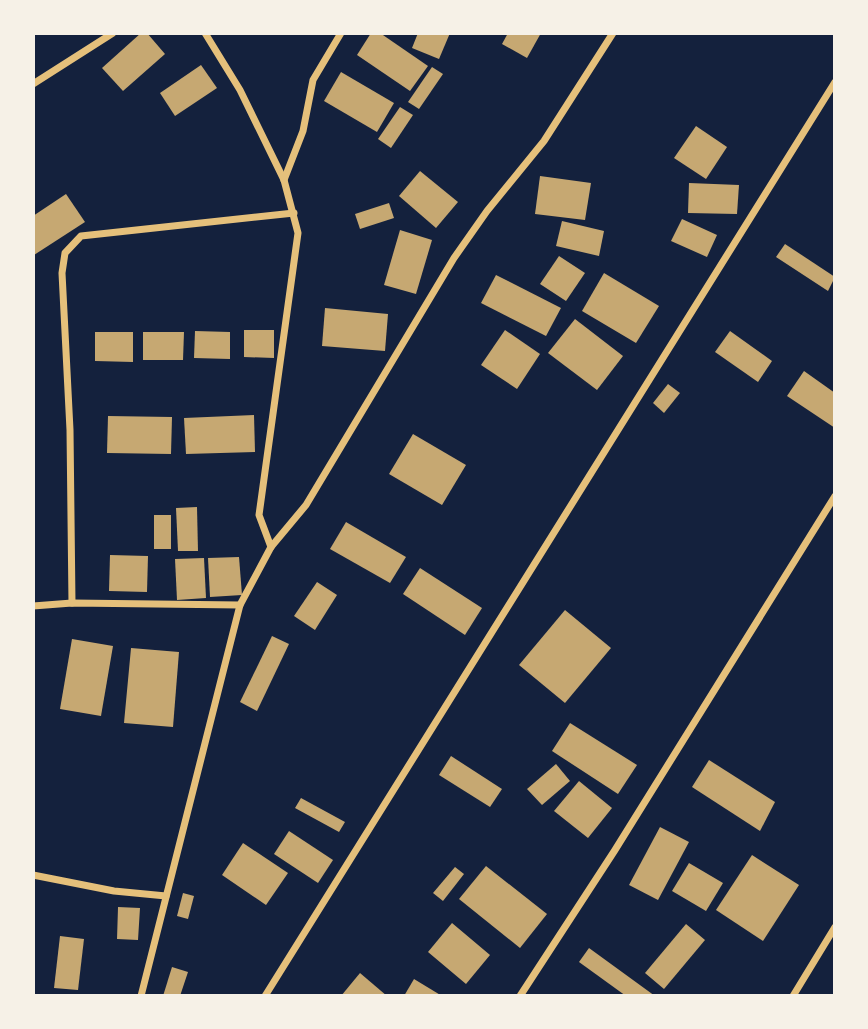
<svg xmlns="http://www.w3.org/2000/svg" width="868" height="1029" viewBox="0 0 868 1029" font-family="'DejaVu Sans',sans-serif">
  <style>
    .building { fill: #c6a872 }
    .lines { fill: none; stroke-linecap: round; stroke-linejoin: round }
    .minor { stroke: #e5c07b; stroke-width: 7 }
  </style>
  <rect width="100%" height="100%" fill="#14213d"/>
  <g class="building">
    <polygon points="141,33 147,33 165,54 123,91 102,68"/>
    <polygon points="371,33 380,33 428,66 410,91 357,55"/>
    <polygon points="418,33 450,33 439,59 412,48"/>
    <polygon points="508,33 541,33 527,58 502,44"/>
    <polygon points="201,65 217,88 175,116 160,93"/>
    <polygon points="432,67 443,74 419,109 408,102"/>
    <polygon points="341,72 394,103 377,132 324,101"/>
    <polygon points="400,107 413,115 391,148 378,139"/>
    <polygon points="696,126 727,147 706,179 674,158"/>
    <polygon points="420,171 458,202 436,228 399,196"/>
    <polygon points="540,176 591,183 585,220 535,214"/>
    <polygon points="689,183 739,185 737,214 688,213"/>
    <polygon points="66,194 85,222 34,255 33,216"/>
    <polygon points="389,203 394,218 360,229 355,214"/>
    <polygon points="682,219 717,235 707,257 671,241"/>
    <polygon points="562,221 604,231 599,256 556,246"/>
    <polygon points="400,230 432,240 416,294 384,285"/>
    <polygon points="785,244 835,277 828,291 776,257"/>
    <polygon points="559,256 585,273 566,301 540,284"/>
    <polygon points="604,273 659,306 636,343 582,311"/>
    <polygon points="496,275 561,308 546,336 481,303"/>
    <polygon points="325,308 388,314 385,351 322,346"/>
    <polygon points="575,319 623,356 597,390 548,353"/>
    <polygon points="244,330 274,330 274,358 244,357"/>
    <polygon points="505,330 540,354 517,389 481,365"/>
    <polygon points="195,331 230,332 230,359 194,358"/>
    <polygon points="730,331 772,361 758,382 715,352"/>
    <polygon points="95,332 133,332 133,362 95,361"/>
    <polygon points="143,332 184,332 183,360 143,360"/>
    <polygon points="804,371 835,393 835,428 787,396"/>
    <polygon points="668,384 680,393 664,413 653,403"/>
    <polygon points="254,415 255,452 186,454 184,418"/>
    <polygon points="108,416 172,417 171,454 107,453"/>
    <polygon points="413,434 466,465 442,505 389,474"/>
    <polygon points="197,507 198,551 178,551 176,508"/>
    <rect x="154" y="515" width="17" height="34"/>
    <polygon points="346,522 406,557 390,583 330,549"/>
    <polygon points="110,555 148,556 147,592 109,591"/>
    <polygon points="239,557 242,595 210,597 208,558"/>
    <polygon points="204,558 206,598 177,600 175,559"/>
    <polygon points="420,568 482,608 465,635 403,594"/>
    <polygon points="317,582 337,595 315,630 294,616"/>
    <polygon points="565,610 611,648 565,703 519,665"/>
    <polygon points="272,636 289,644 257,711 240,702"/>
    <polygon points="72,639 113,646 101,716 60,709"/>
    <polygon points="131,648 179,652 173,727 124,723"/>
    <polygon points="570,723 637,765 618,794 552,751"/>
    <polygon points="451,756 502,789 490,807 439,775"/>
    <polygon points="709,760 775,802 760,831 692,787"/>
    <polygon points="556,764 570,781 542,805 527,789"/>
    <polygon points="579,781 612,808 588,838 554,811"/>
    <polygon points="301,798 345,822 339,832 295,808"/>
    <polygon points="660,827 689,842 658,900 629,885"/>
    <polygon points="289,831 333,860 318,883 274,854"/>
    <polygon points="243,843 288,873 266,905 222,875"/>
    <polygon points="752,855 799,885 763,941 716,910"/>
    <polygon points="689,863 723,883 706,911 672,891"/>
    <polygon points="486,866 547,914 520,948 459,899"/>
    <polygon points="455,867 464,874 443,901 433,893"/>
    <polygon points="183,893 194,896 188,919 177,916"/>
    <polygon points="118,907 140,908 138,940 117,939"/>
    <polygon points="452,923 490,955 466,984 428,952"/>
    <polygon points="686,924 705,940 664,989 645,973"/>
    <polygon points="60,936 84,939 78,990 54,988"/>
    <polygon points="589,948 655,996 626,996 579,962"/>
    <polygon points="172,967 188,972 180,996 163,996"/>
    <polygon points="360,973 387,996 341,996"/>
    <polygon points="414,979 442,996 404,996"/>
  </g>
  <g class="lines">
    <g class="minor">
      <polyline points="205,33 240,90 284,180 298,233 259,515 271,547"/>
      <polyline points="33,84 113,33"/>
      <polyline points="284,180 303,131 313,80 341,33"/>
      <polyline points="72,603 70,430 62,273 65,253 81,236 294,213"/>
      <polyline points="33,606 72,603 240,605"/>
      <polyline points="33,875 114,891 166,896"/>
      <polyline points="141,996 240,605 271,547 306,505 454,258 487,211 544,141 613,33"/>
      <polyline points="265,996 835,82"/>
      <polyline points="520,996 615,850 835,496"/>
      <polyline points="793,996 835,927"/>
    </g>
  </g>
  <rect width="868" height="1029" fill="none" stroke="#f6f1e7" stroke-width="70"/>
</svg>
